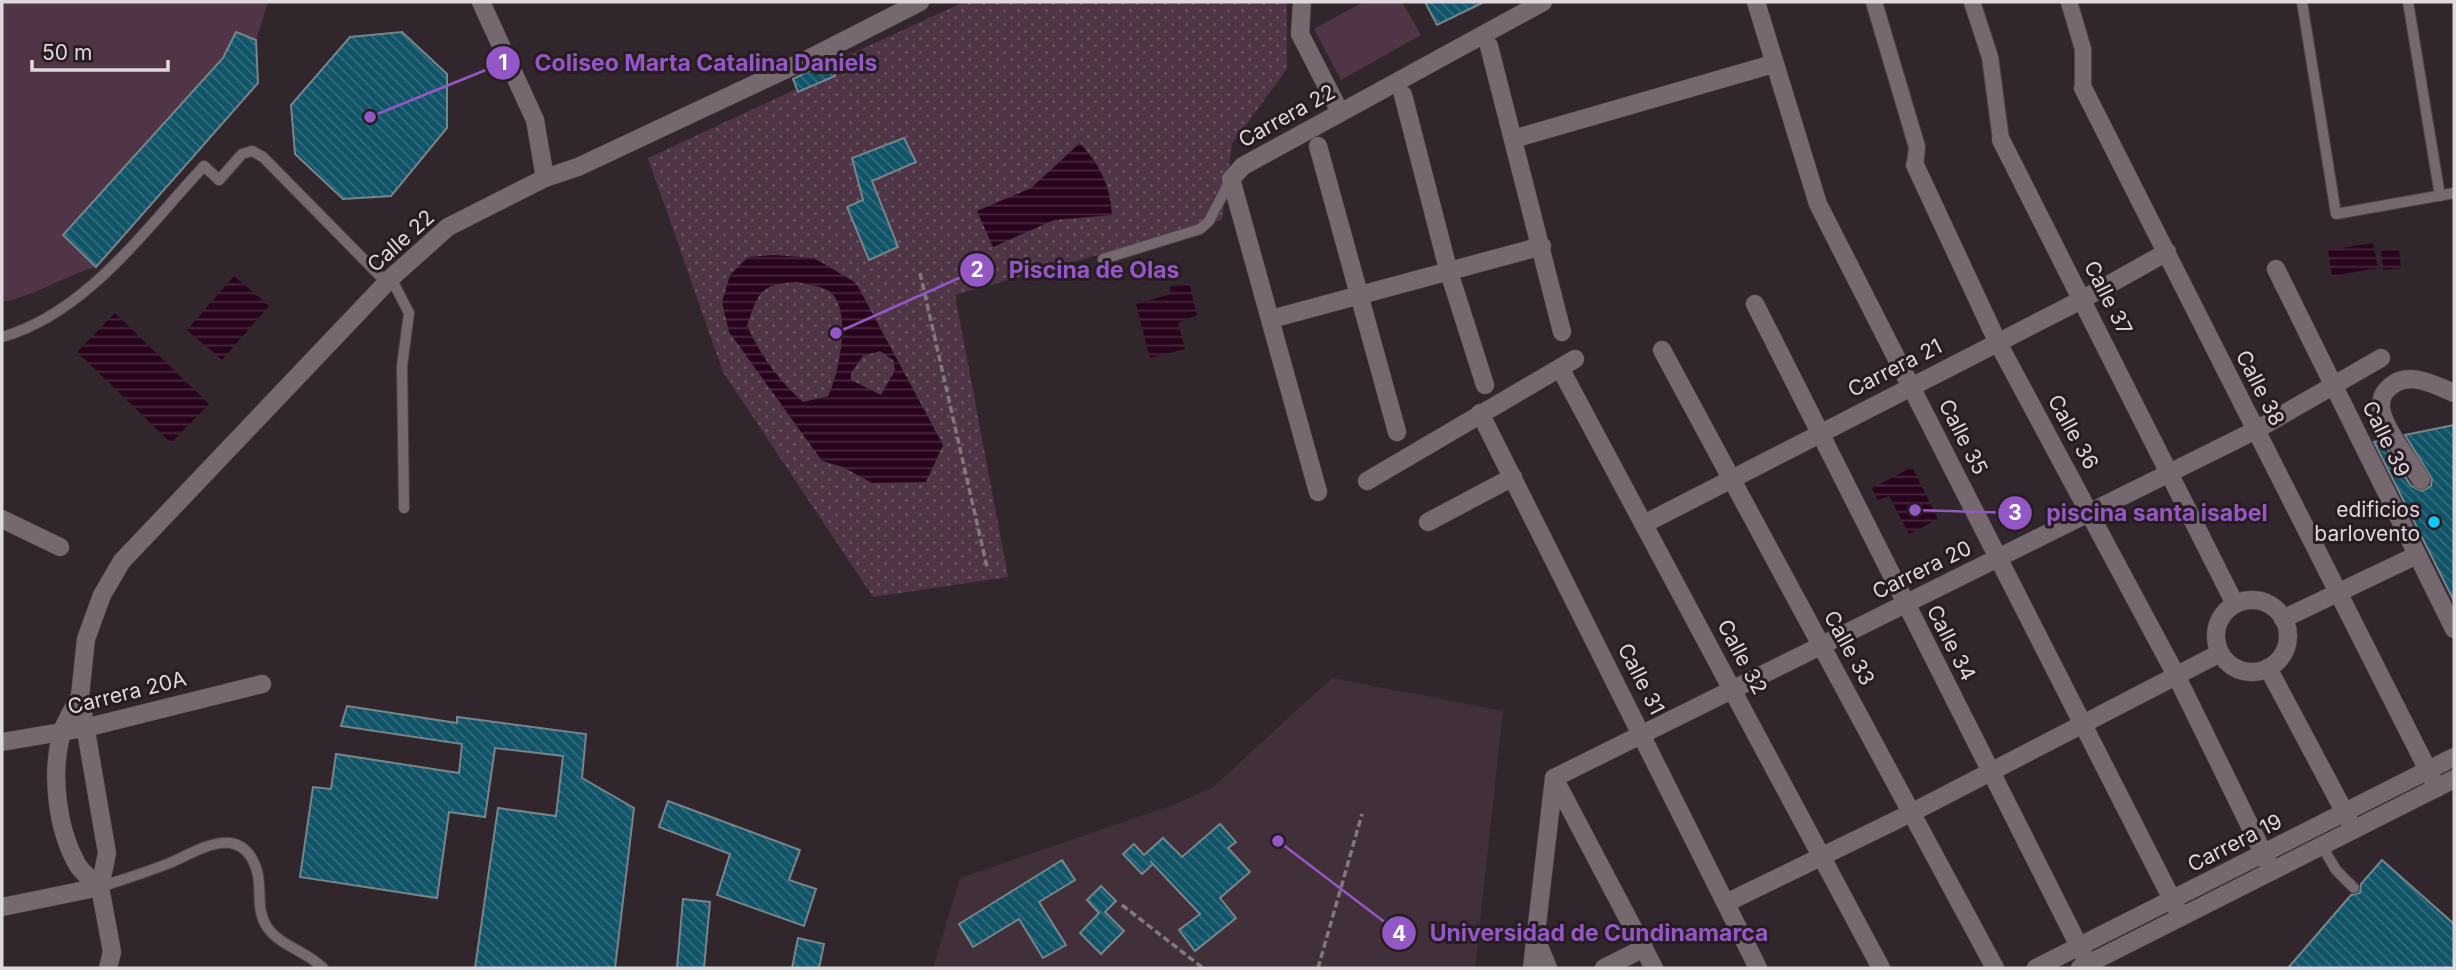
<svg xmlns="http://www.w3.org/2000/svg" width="2456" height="970" viewBox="0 0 2456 970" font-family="Inter,sans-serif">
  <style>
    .built { fill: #41303a }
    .grass { fill: #4f3545 }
    .park { fill: url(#park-dots) }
    .water { fill: url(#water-rules); fill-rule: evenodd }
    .building { fill: url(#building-back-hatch); stroke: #75858b; stroke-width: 2 }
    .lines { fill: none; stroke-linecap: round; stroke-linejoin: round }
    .service-casing { stroke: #4c4349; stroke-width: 12 }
    .pedestrian-casing { stroke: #4c4349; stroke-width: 18 }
    .minor-casing { stroke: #4c4349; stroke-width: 19 }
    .tertiary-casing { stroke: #4c4349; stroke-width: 19 }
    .path { stroke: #81777d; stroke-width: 3.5; stroke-dasharray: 7 3.5; stroke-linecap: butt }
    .service { stroke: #76686f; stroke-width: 10 }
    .pedestrian { stroke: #76686f; stroke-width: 16 }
    .minor { stroke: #76686f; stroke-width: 18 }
    .tertiary { stroke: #76686f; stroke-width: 18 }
    .poi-dot { fill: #0ecafa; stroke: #281c23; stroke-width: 2.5 }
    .labels { text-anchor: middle; stroke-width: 6; stroke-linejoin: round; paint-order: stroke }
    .street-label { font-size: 21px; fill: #dfd8dc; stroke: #281c23 }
    .poi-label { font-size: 21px; fill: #dfd8dc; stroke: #281c23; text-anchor: end }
    .leader { fill: none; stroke: #9457c6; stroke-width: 2.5 }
    .callout-dot { fill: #9457c6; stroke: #281c23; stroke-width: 2.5 }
    .mark-label { font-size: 21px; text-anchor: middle; font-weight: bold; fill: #fff }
    .callout-label { font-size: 23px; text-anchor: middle; font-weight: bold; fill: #9457c6; stroke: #281c23; stroke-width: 6; stroke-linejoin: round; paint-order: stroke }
  </style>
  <defs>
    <pattern id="park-dots" width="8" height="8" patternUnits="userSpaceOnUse" patternTransform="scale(1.75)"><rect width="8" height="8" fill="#4f3545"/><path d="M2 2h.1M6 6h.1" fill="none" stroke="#68525f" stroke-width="1.8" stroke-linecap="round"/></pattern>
    <pattern id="water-rules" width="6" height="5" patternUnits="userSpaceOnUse" patternTransform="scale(1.75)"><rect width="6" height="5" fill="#29041d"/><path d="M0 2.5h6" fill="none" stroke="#48283d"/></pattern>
    <pattern id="building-back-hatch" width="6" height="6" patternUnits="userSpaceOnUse" patternTransform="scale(1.75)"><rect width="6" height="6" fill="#115468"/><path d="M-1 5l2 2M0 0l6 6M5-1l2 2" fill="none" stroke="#336c7d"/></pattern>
  </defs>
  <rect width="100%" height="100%" fill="#32262d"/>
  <polygon class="built" points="1332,678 1503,711 1475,968 933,968 960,878 1176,804 1213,787"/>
  <g class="grass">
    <path d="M2,2h266l-12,38 2,43 -162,184c-32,9 -61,29 -94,35z"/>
    <polygon points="1363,2 1402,2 1421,35 1341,80 1314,29"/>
  </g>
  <polygon class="park" points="964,2 1287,2 1287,69 1232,144 1222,220 955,295 1008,577 873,597 723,372 648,158 837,70 840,59"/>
  <g class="water">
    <path d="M1080,143c19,21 31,43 32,72l-58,5 -61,27 -16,-36 54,-23z"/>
    <polygon points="2373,243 2378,268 2332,276 2328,250"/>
    <polygon points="2399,249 2401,268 2383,270 2381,251"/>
    <path d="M774,255l40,3 42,25 87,162 -17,37 -54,1 -29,-16 -21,-6 -93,-129 -7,-30 8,-27 18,-18zM797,282c9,2 24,4 32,9 24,17 10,83 -1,105l-25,6c-25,-22 -42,-46 -56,-76 11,-34 13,-42 50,-44zM880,351l13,9 2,10 -14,25 -30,-15v-7l12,-17z"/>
    <polygon points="234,276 269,306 222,360 187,330"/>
    <polygon points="1189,283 1197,315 1178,323 1185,349 1150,358 1136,304 1171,294 1170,287"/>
    <polygon points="115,313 209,404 171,443 77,352"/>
    <polygon points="1912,467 1938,519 1909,534 1889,496 1878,500 1872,488"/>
  </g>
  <g class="building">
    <polygon points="1425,2 1484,2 1437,25"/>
    <polygon points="236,32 256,40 258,83 96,267 63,235 223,58"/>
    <polygon points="402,32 447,74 447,128 391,196 343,199 295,154 291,105 350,37"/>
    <polygon points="829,61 835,76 798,92 793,79"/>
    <polygon points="904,138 916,162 872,181 898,247 869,260 847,207 863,200 852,158"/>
    <polygon points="2454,425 2454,601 2374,442 2382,440 2411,486 2422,491 2431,486 2432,479 2405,435"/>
    <polygon points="347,706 457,723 457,717 586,734 582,778 634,808 615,968 475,968 498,808 556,816 563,756 495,748 485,817 449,812 437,898 300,877 313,787 331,789 336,754 459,773 462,744 341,726"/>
    <polygon points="668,801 800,850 789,880 816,889 804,926 717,895 730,854 659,827"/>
    <polygon points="1220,824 1236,842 1228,848 1250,872 1220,898 1236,918 1195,951 1179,930 1200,914 1150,861 1153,864 1142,874 1123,854 1134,844 1144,855 1163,838 1182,857"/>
    <polygon points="1062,860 1075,880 1039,902 1066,945 1043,958 1019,919 973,947 959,924"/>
    <polygon points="2382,860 2454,924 2454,968 2288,968 2351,895 2360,893 2361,884"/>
    <polygon points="1101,886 1116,901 1105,912 1124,931 1101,954 1080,933 1099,913 1087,900"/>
    <polygon points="683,899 710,902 704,968 677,968"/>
    <polygon points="798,938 824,944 819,968 792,968"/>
  </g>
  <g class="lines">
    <defs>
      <g id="service">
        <polyline points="2302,2 2336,214 2454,193"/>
        <polyline points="2408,2 2440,196"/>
        <polyline points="1103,259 1200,229 1209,221 1231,179"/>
        <polyline points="391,278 409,313 402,366 404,508"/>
        <path d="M2,337c85,-24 144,-109 202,-171l15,14 23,-26 10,-3 11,6 124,126"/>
        <polyline points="2322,846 2336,870 2354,888"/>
        <path d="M100,887c24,-8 48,-15 72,-25 27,-12 66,-38 83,3 9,21 -1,42 12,62 14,20 40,24 56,41"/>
      </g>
      <g id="pedestrian">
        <polyline points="1874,2 1917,147 1915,165"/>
        <polyline points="1972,2 1990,57 2001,140"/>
        <polyline points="2069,2 2083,49 2083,88"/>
      </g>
      <g id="minor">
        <polyline points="481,2 535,120 545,178"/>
        <polyline points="1302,2 1300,34 1340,112"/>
        <polyline points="1489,46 1562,332"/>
        <polyline points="2083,88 2437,788"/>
        <polyline points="1403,95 1448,269 1485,385"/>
        <polyline points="1513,139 1773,64"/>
        <polyline points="2001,140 2235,604"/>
        <polyline points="1318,146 1397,432"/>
        <polyline points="1915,165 1997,341 2176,675 2272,871"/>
        <polyline points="2276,269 2454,629"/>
        <polyline points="1755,304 2086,960"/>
        <polyline points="1271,319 1542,246"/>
        <polyline points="1662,350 1995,968"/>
        <polyline points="1560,368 1881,968"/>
        <polyline points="1480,413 1758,968"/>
        <path d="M2421,480c-11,-19 -34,-47 -39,-67 -2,-6 -1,-16 3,-21 19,-24 46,-9 69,1"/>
        <polyline points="1367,481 1575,359"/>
        <polyline points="1318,492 1231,179 1243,166 1543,2"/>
        <polyline points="2,519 60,547"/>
        <polyline points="1428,522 1513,477"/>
        <polyline points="1644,524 2083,299 2167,252"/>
        <circle cx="2252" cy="636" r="36"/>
        <polyline points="2283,619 2417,555"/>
        <polyline points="2268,668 2352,826"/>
        <path d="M80,696c-6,13 -16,26 -19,40 -10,38 -4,93 16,128 5,9 15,16 23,23"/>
        <polyline points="2,742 85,728 262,684"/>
        <polyline points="1554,778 2256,430 2381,358"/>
        <polyline points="1554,778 1654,968"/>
        <polyline points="1726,903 1913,812 2220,653"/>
        <polyline points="2,907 100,887"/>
        <polyline points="1536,939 1548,968"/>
        <polyline points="108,968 112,952 100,887 107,853 80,696 86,639 102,595 122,561 391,278 448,227 545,178 578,167 808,59 920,2"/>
        <polyline points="1532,968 1554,778"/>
        <polyline points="1604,968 1644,948"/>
      </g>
      <g id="tertiary">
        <polyline points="1756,2 1818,204 2181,917"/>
        <polyline points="2036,968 2454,757"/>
        <polyline points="2080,968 2454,779"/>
      </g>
    </defs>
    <use href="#service" class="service-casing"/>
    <use href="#pedestrian" class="pedestrian-casing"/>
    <use href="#minor" class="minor-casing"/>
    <use href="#tertiary" class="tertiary-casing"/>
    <g class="path">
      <polyline points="920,273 987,567"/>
      <polyline points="1122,905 1203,968"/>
      <polyline points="1318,968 1362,814"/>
    </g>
    <use href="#service" class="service"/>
    <use href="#pedestrian" class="pedestrian"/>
    <use href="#minor" class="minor"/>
    <use href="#tertiary" class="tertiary"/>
  </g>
  <circle class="poi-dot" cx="2434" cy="522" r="7"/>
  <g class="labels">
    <g class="street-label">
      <text transform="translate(1287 116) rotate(-29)" y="7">Carrera 22</text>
      <text transform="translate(401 241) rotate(-42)" y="7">Calle 22</text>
      <text transform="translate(2108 298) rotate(63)" y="7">Calle 37</text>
      <text transform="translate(1895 368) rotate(-27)" y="7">Carrera 21</text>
      <text transform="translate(2260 388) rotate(63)" y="7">Calle 38</text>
      <text transform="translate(2073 432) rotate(61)" y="7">Calle 36</text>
      <text transform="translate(1963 437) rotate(63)" y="7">Calle 35</text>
      <text transform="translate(2386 439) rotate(64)" y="7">Calle 39</text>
      <text transform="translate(1922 570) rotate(-26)" y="7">Carrera 20</text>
      <text transform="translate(1951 643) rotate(63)" y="7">Calle 34</text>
      <text transform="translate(1849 648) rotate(61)" y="7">Calle 33</text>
      <text transform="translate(1742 657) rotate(62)" y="7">Calle 32</text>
      <text transform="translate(1641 679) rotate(63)" y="7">Calle 31</text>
      <text transform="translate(127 693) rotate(-14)" y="7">Carrera 20A</text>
      <text transform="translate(2235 843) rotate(-27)" y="7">Carrera 19</text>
    </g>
    <g class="poi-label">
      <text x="2420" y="517">edificios<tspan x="2420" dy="24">barlovento</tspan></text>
    </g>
  </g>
  <path class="leader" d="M370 117L503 63M836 333L977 270M1915 510L2015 513M1278 841L1399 933"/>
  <g class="callout-dot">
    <circle cx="370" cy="117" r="7"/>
    <circle cx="836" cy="333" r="7"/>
    <circle cx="1915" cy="510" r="7"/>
    <circle cx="1278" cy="841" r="7"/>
    <circle cx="503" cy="63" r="18"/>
    <circle cx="977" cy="270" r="18"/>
    <circle cx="2015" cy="513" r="18"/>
    <circle cx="1399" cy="933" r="18"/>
  </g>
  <g class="mark-label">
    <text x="503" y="70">1</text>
    <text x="977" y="277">2</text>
    <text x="2015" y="520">3</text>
    <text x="1399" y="941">4</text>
  </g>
  <g class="callout-label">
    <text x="706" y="71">Coliseo Marta Catalina Daniels</text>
    <text x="1094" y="278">Piscina de Olas</text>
    <text x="2157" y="521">piscina santa isabel</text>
    <text x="1599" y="941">Universidad de Cundinamarca</text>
  </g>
  <rect width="2456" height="970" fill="none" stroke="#dfd8dc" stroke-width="7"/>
  <path d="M32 60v10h136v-10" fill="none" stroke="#dfd8dc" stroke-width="3.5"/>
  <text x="42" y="60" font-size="21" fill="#dfd8dc" stroke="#281c23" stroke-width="5" paint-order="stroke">50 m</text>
</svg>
